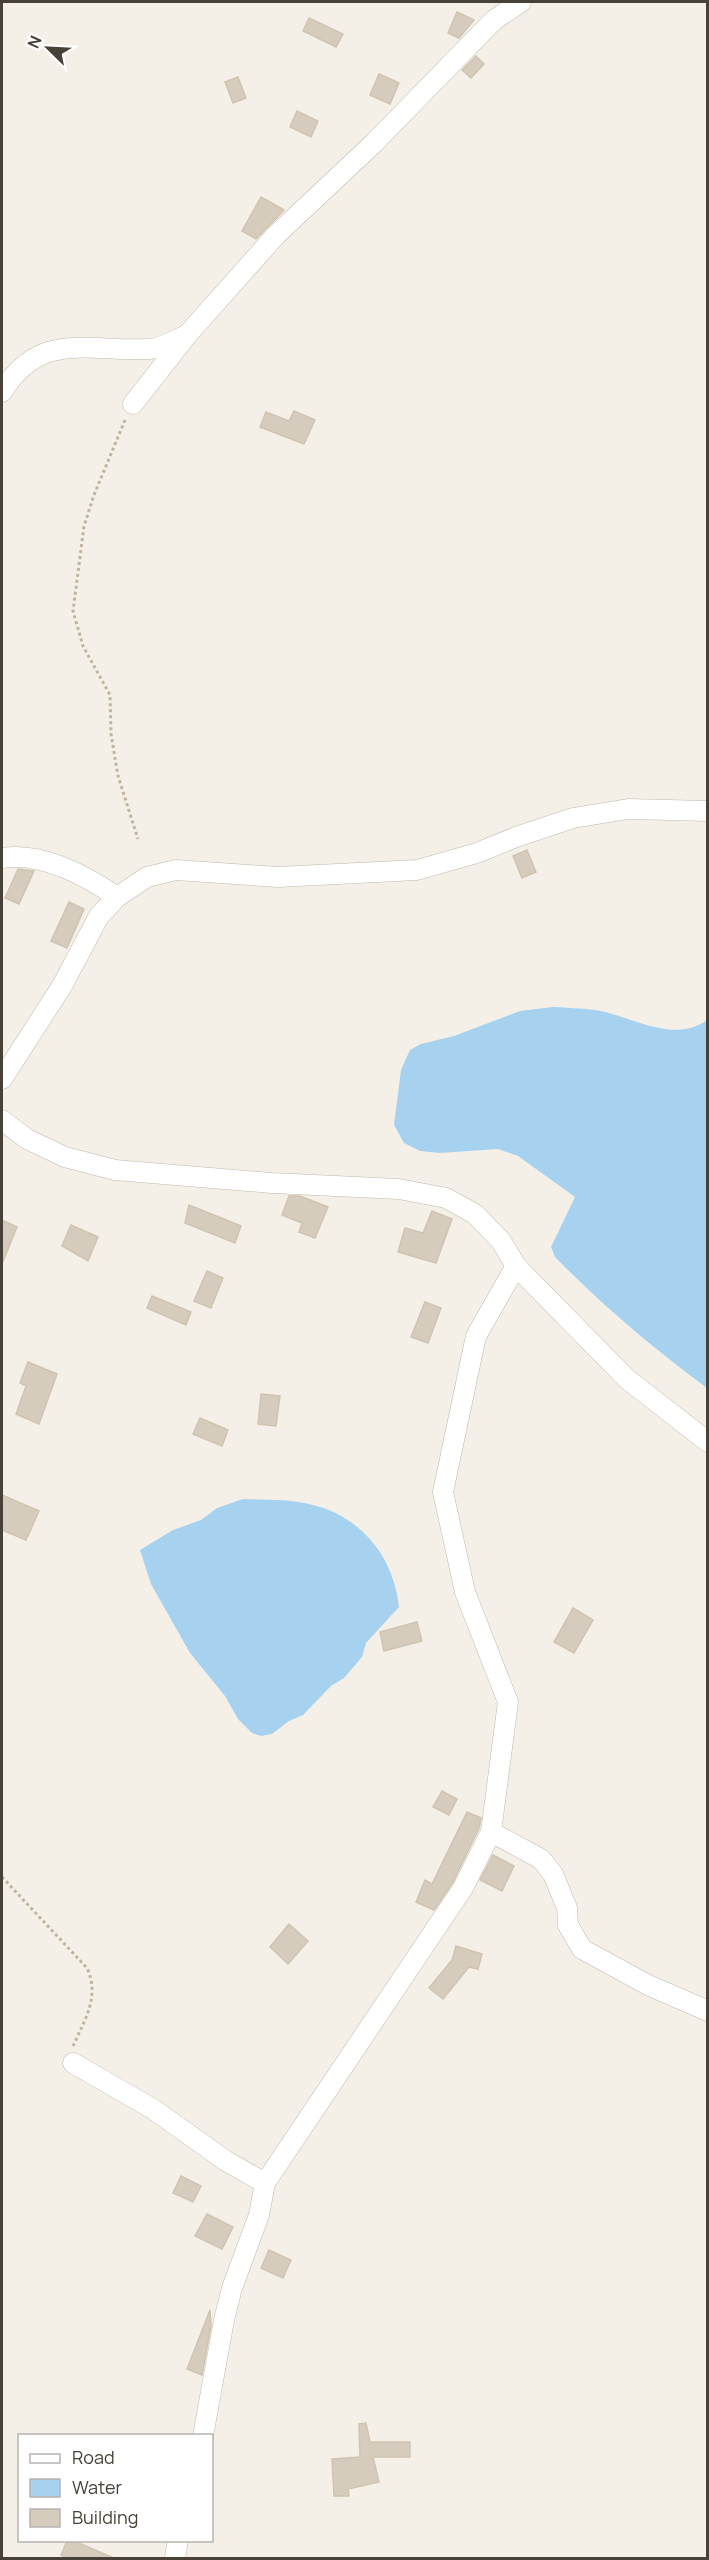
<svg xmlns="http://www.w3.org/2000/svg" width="709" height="2560" viewBox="0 0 709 2560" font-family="Manrope,sans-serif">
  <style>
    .water { fill: #a6d2f0 }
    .building { fill: #d6ccbe; stroke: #d0c4b1; stroke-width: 1.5 }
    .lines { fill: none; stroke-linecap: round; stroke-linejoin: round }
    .minor-casing { stroke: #c0b8ab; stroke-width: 21 }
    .path { stroke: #c1b49c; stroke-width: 3; stroke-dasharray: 3 3; stroke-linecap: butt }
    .minor { stroke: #fff; stroke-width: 20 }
  </style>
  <rect width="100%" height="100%" fill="#f4f0e8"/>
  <g class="water">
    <path d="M553,1007c14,1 28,1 42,3 35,5 78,35 112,10v368c-54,-40 -104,-82 -152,-131l-4,-10 24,-50 -57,-41 -20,-7 -58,4 -20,-2 -16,-8 -10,-18 7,-55 9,-20 11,-6 33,-8 66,-25z"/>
    <path d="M243,1499c23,1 47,0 70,6 49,12 81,53 86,102l-33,36 -4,14 -18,21 -13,8 -28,29 -14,6 -17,13 -11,2 -9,-3 -14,-14 -13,-23 -35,-43 -39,-69 -11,-34 33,-20 28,-10 16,-12z"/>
  </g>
  <g class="building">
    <polygon points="457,12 474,20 459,38 448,33"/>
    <polygon points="309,18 343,34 336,47 303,31"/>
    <polygon points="476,56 484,64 471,78 462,70"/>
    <polygon points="379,74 399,83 390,104 370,95"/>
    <polygon points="238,77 246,98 233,103 225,82"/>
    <polygon points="297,111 318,121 311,137 290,127"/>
    <polygon points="261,197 284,210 256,239 242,231"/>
    <polygon points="294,411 315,420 304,444 260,427 266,412 289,421"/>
    <polygon points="527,850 536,872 522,878 513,856"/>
    <polygon points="18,869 34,871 19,904 5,898"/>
    <polygon points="69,902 84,909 67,948 51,941"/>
    <polygon points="289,1196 300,1196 328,1207 315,1238 299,1232 302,1223 282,1215"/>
    <polygon points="189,1205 241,1226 235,1243 185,1223"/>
    <polygon points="432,1211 452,1219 436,1263 398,1252 405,1228 423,1233"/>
    <polygon points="2,1220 17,1227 2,1264"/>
    <polygon points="71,1225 98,1237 88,1261 62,1246"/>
    <polygon points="207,1271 223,1278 211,1308 194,1301"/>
    <polygon points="152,1296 191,1312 186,1325 147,1308"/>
    <polygon points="425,1302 441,1308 428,1343 411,1337"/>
    <polygon points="28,1362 57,1374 39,1424 16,1414 26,1386 20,1383"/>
    <polygon points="261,1394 280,1396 276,1426 258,1424"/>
    <polygon points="200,1418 228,1430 222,1446 193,1434"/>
    <polygon points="2,1495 39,1511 26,1540 2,1530"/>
    <polygon points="573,1608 593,1620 574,1653 554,1642"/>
    <polygon points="417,1622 422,1641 384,1651 380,1632"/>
    <polygon points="442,1791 457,1799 449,1815 433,1807"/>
    <polygon points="467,1812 481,1818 479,1828 453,1882 434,1910 416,1902 425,1880 432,1884"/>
    <polygon points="493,1855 514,1866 502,1891 480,1880"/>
    <polygon points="289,1924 308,1941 288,1964 270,1947"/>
    <polygon points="456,1946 482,1954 478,1969 469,1967 443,1999 429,1988 452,1960"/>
    <polygon points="181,2176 201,2186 193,2202 173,2193"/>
    <polygon points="207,2214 233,2227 222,2249 195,2236"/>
    <polygon points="269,2250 291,2260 283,2278 261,2268"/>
    <polygon points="210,2310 211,2326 202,2375 187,2369"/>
    <polygon points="366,2423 370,2442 410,2442 410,2457 373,2457 379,2482 348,2489 349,2496 334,2496 332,2459 360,2457 359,2424"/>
    <polygon points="67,2541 74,2541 116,2559 70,2559 61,2555"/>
  </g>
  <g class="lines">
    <defs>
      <g id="minor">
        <path d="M2,392c38,-62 85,-40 146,-43 12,0 27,-9 39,-14"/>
        <polyline points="133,404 187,335 276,235 374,143 494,20 521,2"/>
        <path d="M2,858c39,-6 83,17 115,39"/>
        <polyline points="2,1079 62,986 99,916 117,897 147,877 176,870 278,877 417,870 477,853 516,837 573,818 628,809 708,811"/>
        <polyline points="2,1120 27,1139 65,1157 115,1170 272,1183 399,1189 446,1198 475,1214 501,1241 516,1266 627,1379 708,1442"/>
        <polyline points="491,1832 541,1859 553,1874 567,1908 568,1925 582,1949 648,1985 708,2011"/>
        <polyline points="73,2063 153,2109 226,2161 265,2183 259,2215 232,2288 224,2320 203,2436"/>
        <polyline points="265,2183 463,1888 491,1832 508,1702 465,1592 443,1492 476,1336 516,1266"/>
        <polyline points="175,2558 178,2540"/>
      </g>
    </defs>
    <use href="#minor" class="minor-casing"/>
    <g class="path">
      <polyline points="125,420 94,495 84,526 73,611 83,646 110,695 111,734 118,776 138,839"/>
      <path d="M2,1877l85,91c13,29 -2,51 -14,78"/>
    </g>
    <use href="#minor" class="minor"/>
  </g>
  <rect width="709" height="2560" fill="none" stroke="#484137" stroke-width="6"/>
  <rect x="18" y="2434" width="195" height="108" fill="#ffffff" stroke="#b6b3af" stroke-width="1.5"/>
  <rect x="30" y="2454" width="30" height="9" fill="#ffffff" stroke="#b6b3af" stroke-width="1.5"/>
  <text x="72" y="2464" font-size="18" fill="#484137">Road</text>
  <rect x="30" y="2479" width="30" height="18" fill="#a6d2f0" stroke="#b6b3af" stroke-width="1.5"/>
  <text x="72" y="2494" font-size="18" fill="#484137">Water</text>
  <rect x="30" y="2509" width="30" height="18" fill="#d6ccbe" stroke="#b6b3af" stroke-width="1.5"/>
  <text x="72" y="2524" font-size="18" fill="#484137">Building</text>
  <g transform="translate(48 48) rotate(294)" stroke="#ffffff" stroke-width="4.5" paint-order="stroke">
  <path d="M0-4.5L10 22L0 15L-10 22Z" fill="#484137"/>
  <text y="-9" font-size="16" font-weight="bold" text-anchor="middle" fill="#484137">N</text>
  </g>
</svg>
